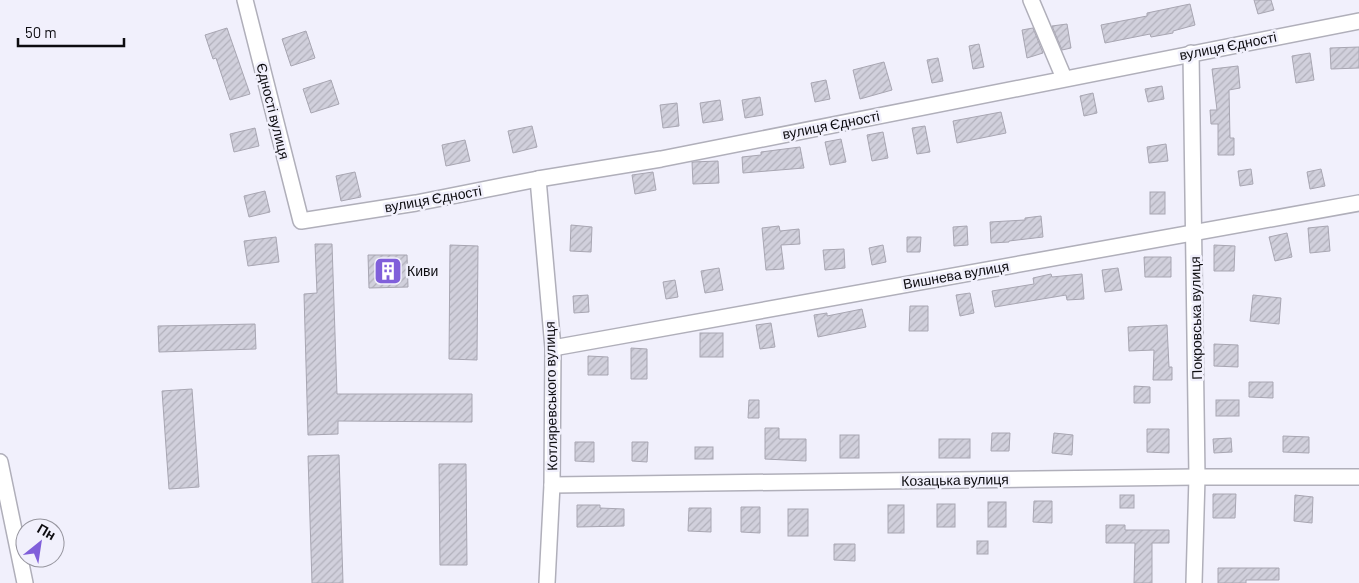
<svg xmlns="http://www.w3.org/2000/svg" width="1359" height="583" viewBox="0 0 1359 583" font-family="Barlow,sans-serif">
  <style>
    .building { fill: url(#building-hatch); stroke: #a8a6b2 }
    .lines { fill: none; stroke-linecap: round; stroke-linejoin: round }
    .minor-casing { stroke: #b0afba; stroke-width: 18 }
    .minor { stroke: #fff; stroke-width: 15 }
    .labels { text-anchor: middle; stroke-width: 5; stroke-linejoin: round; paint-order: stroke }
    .street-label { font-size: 14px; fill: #0d0c10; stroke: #f1f0fc }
    .poi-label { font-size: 14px; fill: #0d0c10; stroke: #f1f0fc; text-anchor: start }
  </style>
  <defs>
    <pattern id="building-hatch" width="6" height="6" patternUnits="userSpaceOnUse" patternTransform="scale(1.25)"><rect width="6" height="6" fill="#d1d0dc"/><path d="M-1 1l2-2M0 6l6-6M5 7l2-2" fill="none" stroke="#b2b1bc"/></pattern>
  </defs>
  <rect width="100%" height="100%" fill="#f1f0fc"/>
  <g class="building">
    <polygon points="1254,0 1271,0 1274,10 1258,14"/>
    <polygon points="1190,4 1195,25 1173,31 1173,33 1151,37 1150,34 1105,43 1101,25 1147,16 1147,13"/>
    <polygon points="1067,24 1071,48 1062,50 1052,26"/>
    <polygon points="227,28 250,94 230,100 216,58 213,59 205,35"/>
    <polygon points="1033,28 1043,53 1027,58 1022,30"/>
    <polygon points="306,31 315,58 291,66 282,39"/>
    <polygon points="979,44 984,67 973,69 969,46"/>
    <polygon points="1359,47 1359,68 1331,69 1330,48"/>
    <polygon points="1310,53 1314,80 1296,83 1292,56"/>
    <polygon points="938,58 943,81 932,83 927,60"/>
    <polygon points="884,62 892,90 860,99 853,70"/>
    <polygon points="1238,66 1240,88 1229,90 1230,138 1234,138 1234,155 1218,155 1218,124 1211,124 1210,110 1217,110 1212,69"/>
    <polygon points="331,80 339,104 311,113 303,89"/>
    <polygon points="826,80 830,99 815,102 811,83"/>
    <polygon points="1162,86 1164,99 1148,102 1145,89"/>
    <polygon points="1093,93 1097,113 1084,116 1080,96"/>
    <polygon points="760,97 763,115 745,118 742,100"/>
    <polygon points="720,100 723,120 703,123 700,103"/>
    <polygon points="677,103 679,126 663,128 660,105"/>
    <polygon points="1001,112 1006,133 957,143 953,121"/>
    <polygon points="532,126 537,147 513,153 508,131"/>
    <polygon points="925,126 930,152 917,154 912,128"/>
    <polygon points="255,128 259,146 234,152 230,134"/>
    <polygon points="883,132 888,158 872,161 867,135"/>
    <polygon points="841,139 846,162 830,165 825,142"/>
    <polygon points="465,140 470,161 446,166 442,145"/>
    <polygon points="1166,144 1168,161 1149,163 1147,147"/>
    <polygon points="800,147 804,168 743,173 742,157 761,155 761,152"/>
    <polygon points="718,161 719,183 693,184 692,162"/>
    <polygon points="1251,169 1253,184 1240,186 1238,171"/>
    <polygon points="1321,169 1325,186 1310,189 1307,172"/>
    <polygon points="355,172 361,197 341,201 336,176"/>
    <polygon points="653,172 656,190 635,194 632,175"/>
    <polygon points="265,191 270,212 249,217 244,196"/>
    <rect x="1150" y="192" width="15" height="22"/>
    <polygon points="1041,216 1043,237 1009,241 1009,242 991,243 990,222 1025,220 1025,218"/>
    <polygon points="571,225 592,227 591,252 570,251"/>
    <polygon points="779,226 780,231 799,229 800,244 781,245 784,269 766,270 762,228"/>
    <polygon points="967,226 968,245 954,246 953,227"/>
    <polygon points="1328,226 1330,251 1310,253 1308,228"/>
    <polygon points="1287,233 1292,257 1275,261 1269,237"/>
    <polygon points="276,237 279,262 248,266 244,241"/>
    <polygon points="907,237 921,237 920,252 907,252"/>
    <polygon points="315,244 332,244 337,394 472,394 472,422 338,421 338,434 308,435 304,294 317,293"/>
    <polygon points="450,245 478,246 477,360 449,359"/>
    <polygon points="883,245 886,262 872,265 869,248"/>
    <polygon points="1214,245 1235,246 1234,271 1214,271"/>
    <polygon points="844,249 845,268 825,270 823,250"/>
    <polygon points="368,255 407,255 408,287 369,288"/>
    <polygon points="1144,257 1171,257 1171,277 1145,277"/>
    <polygon points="719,268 723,290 705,293 701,271"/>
    <polygon points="1118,268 1122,290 1105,292 1102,270"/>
    <polygon points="1051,274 1052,277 1082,274 1084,299 1067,300 1066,295 995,307 992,291 1034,284 1033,278"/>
    <polygon points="675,280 678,297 666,299 663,282"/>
    <polygon points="970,293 974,313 960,316 956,295"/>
    <polygon points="588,295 589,312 574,313 573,296"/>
    <polygon points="1253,295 1281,298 1279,324 1250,321"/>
    <polygon points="910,306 928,306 928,331 909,331"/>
    <polygon points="862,309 866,327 818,337 814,315 827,313 827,316"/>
    <polygon points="771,323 775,347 760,349 756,325"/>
    <polygon points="255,324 256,349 159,352 158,326"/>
    <polygon points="1167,325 1169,367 1172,367 1172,380 1153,380 1154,350 1129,351 1128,327"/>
    <rect x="700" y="333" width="23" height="24"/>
    <polygon points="1214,344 1238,345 1238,367 1214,366"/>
    <polygon points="631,348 647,349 647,379 631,379"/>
    <polygon points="588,356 608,357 608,375 588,375"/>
    <polygon points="1249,382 1273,382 1273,398 1249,397"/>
    <polygon points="1134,386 1150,387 1150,403 1134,403"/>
    <polygon points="192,389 199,487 169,489 162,391"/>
    <polygon points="749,400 759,400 759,418 748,418"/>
    <rect x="1216" y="400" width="23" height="16"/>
    <polygon points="765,428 779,428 779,439 806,439 806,461 765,459"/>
    <polygon points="1147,429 1169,429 1169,453 1147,452"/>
    <polygon points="992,433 1010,433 1009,451 991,451"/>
    <polygon points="1054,433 1073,435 1072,455 1052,453"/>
    <rect x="840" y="435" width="19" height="23"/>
    <polygon points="1283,436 1309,437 1309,453 1283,452"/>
    <polygon points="1231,438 1232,452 1214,453 1213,439"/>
    <rect x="939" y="439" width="31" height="19"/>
    <polygon points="575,442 594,442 594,462 575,461"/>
    <polygon points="632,442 648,442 647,462 632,461"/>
    <rect x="695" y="447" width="18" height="12"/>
    <polygon points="339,455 343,583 312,583 308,456"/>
    <polygon points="439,464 466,464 467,565 440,565"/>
    <polygon points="1213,494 1236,494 1235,518 1213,518"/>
    <rect x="1120" y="495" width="14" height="13"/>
    <polygon points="1295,495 1313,497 1312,523 1294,521"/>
    <polygon points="1034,501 1052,501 1052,523 1033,522"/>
    <rect x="988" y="502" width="18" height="25"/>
    <rect x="937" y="504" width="18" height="23"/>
    <polygon points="577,505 600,505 600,508 624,509 624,526 577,527"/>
    <rect x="888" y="505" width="16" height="28"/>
    <polygon points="741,507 760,507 760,533 741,532"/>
    <polygon points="689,508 711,508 711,532 688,531"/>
    <rect x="788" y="509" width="20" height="27"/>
    <polygon points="1106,525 1125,525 1125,530 1169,530 1169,543 1152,543 1152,583 1134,583 1135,543 1106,543"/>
    <rect x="977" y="541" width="11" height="13"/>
    <polygon points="834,544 855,544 855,561 834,560"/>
    <polygon points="1218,568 1279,568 1279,580 1246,580 1246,583 1218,583"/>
  </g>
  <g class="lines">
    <defs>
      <g id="minor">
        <polyline points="245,0 301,221 416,203 538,179 661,159 1359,21"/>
        <polyline points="1031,0 1064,78"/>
        <polyline points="1191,53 1197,477 1194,583"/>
        <polyline points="538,179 553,348 552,485 547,583"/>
        <polyline points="553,348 1359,203"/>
        <polyline points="0,462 25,583"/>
        <polyline points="552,485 1197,477 1359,477"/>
      </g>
    </defs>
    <use href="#minor" class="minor-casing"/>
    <use href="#minor" class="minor"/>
  </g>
  <defs>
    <symbol id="building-square" viewBox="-11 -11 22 22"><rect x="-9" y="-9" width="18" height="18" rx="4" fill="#805fda" stroke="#f1f0fc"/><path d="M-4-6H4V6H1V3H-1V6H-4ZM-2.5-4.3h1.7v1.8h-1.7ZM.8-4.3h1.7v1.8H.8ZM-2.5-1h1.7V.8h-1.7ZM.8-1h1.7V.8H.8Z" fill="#fff"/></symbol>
  </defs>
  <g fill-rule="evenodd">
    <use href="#building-square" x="372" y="255" width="32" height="32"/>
  </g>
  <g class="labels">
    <g class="street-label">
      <text transform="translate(1228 46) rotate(-11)" y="5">вулиця Єдності</text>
      <text transform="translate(273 111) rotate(76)" y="5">Єдності вулиця</text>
      <text transform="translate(831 125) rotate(-11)" y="5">вулиця Єдності</text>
      <text transform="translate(433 199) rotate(-10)" y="5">вулиця Єдності</text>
      <text transform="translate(956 275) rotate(-10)" y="5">Вишнева вулиця</text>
      <text transform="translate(1196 318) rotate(-91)" y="5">Покровська вулиця</text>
      <text transform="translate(551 396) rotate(-91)" y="5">Котляревського вулиця</text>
      <text transform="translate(955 480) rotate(-1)" y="5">Козацька вулиця</text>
    </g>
    <g class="poi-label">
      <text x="407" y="276">Киви</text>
    </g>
  </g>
  <g transform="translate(40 543) rotate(30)"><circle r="24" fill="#f1f0fc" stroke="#96959e"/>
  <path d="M0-4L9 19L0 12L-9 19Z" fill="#805fda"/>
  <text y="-8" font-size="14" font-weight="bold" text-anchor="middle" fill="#0d0c10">Пн</text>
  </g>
  <path d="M18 38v8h106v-8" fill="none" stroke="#0d0c10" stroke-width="2.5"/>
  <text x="25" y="38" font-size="15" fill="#0d0c10" stroke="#f1f0fc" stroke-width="4" paint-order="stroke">50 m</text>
</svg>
